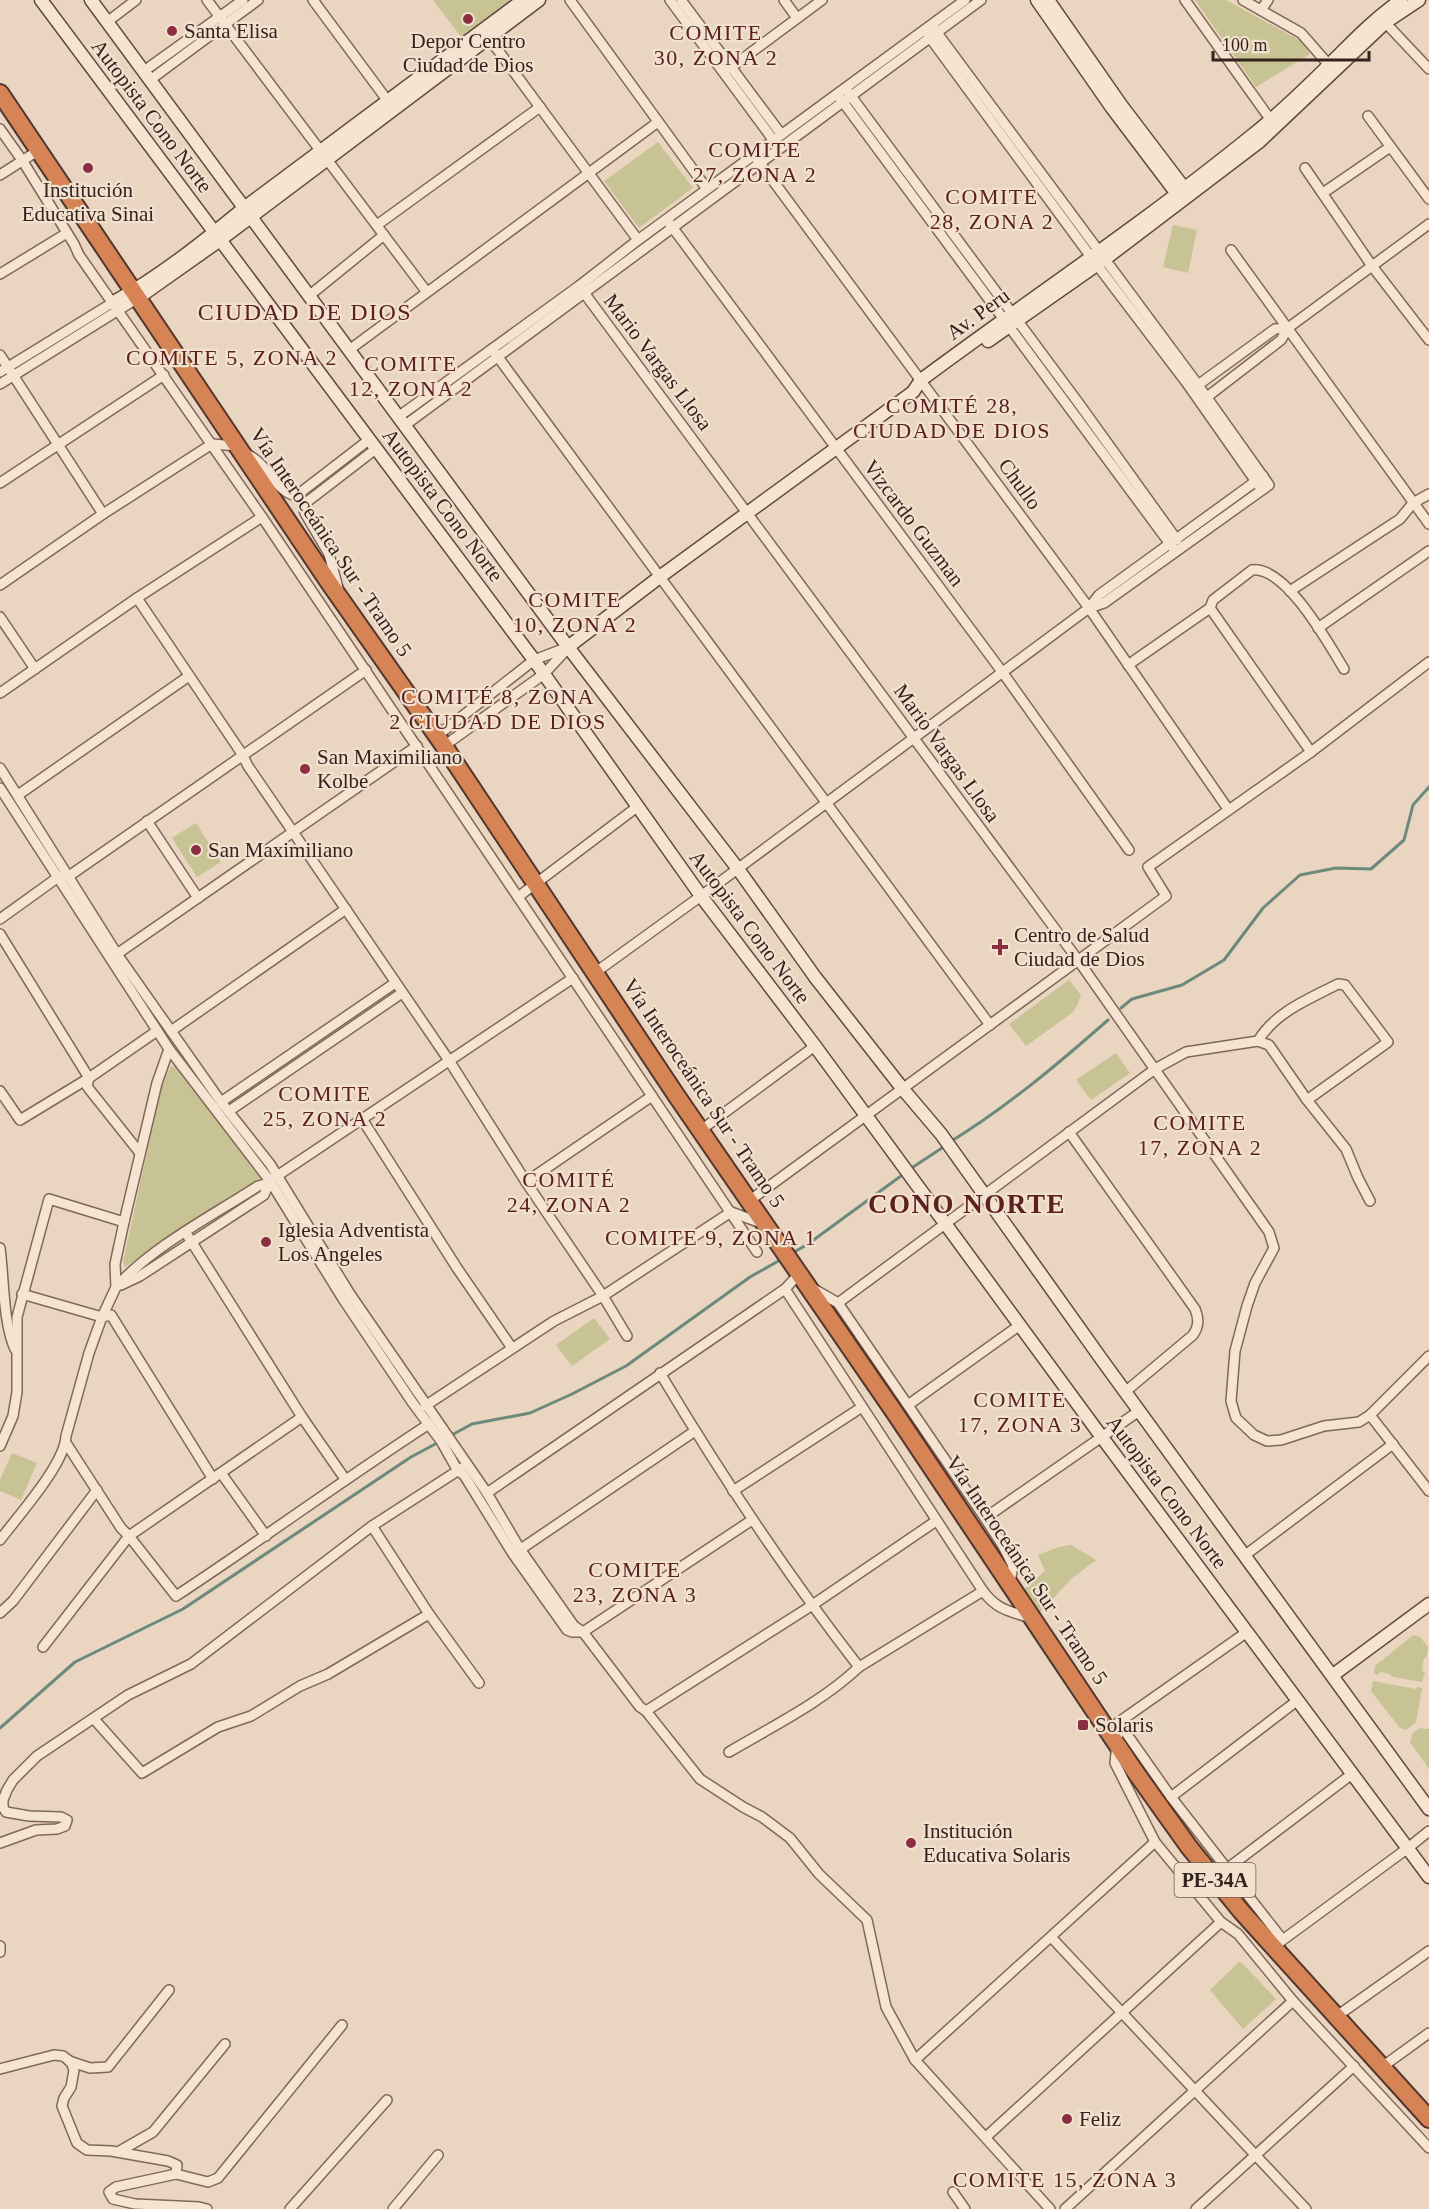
<svg xmlns="http://www.w3.org/2000/svg" width="1429" height="2209" viewBox="0 0 1429 2209" font-family="'Times New Roman',serif">
  <style>
    .green { fill: #c7c395 }
    .lines { fill: none; stroke-linecap: round; stroke-linejoin: round }
    .stream { stroke: #6b8a7c; stroke-width: 3 }
    .street-casing { stroke: #826759; stroke-width: 12 }
    .secondary-casing { stroke: #64483d; stroke-width: 15 }
    .highway-casing { stroke: #50372d; stroke-width: 20 }
    .street { stroke: #f6e4d2; stroke-width: 9 }
    .secondary { stroke: #f6e4d2; stroke-width: 12 }
    .highway { stroke: #d68355; stroke-width: 16 }
    .poi-dot { fill: #8d2d41; stroke: #f2e1cf; stroke-width: 2 }
    .labels { text-anchor: middle; stroke-width: 4.5; stroke-linejoin: round; paint-order: stroke }
    .shield { fill: #f2e1cf; stroke: #6c5c52; stroke-width: 1.5 }
    .shield-label { font-size: 20px; font-weight: bold; fill: #33231d }
    .poi-label { font-size: 21px; fill: #33231d; stroke: #f2e1cf; text-anchor: start }
    .street-label { font-size: 21px; fill: #33231d; stroke: #f2e1cf }
    .neighbourhood-label { font-size: 22px; letter-spacing: 1.5px; fill: #5c201f; stroke: #f2e1cf }
    .quarter-label { font-size: 24px; letter-spacing: 1.5px; fill: #5c201f; stroke: #f2e1cf }
    .district-label { font-size: 27px; font-weight: bold; letter-spacing: 1.5px; fill: #5c201f; stroke: #f2e1cf }
  </style>
  <rect width="100%" height="100%" fill="#ead5c0"/>
  <g class="green">
    <polygon points="433,0 515,0 462,38"/>
    <polygon points="1195,0 1226,0 1301,41 1310,54 1256,87"/>
    <polygon points="658,142 693,188 639,228 604,181"/>
    <polygon points="1173,225 1197,230 1188,273 1163,267"/>
    <polygon points="196,823 221,862 197,877 172,838"/>
    <polygon points="1069,980 1081,995 1077,1006 1072,1013 1026,1046 1009,1024"/>
    <polygon points="373,1006 375,1008 240,1101 238,1098"/>
    <polygon points="1116,1053 1130,1073 1091,1100 1076,1080"/>
    <polygon points="171,1066 177,1067 260,1178 125,1267 123,1262 162,1084"/>
    <polygon points="594,1318 610,1339 572,1366 556,1345"/>
    <polygon points="12,1453 37,1463 21,1500 0,1491 0,1480"/>
    <polygon points="1071,1545 1096,1560 1071,1579 1037,1616 1023,1590 1045,1571 1038,1555 1059,1547"/>
    <polygon points="1413,1635 1420,1637 1428,1647 1426,1658 1424,1658 1422,1671 1425,1672 1422,1682 1393,1677 1389,1674 1380,1672 1378,1675 1374,1674 1375,1666"/>
    <polygon points="1373,1681 1416,1689 1417,1687 1422,1688 1416,1722 1406,1730 1400,1728 1371,1691"/>
    <polygon points="1420,1728 1429,1729 1429,1769 1410,1742 1413,1733"/>
    <polygon points="1240,1961 1276,1999 1243,2029 1210,1990"/>
  </g>
  <g class="lines">
    <g class="stream">
      <polyline points="1121,1008 1132,999 1182,985 1224,960 1263,908 1300,875 1336,868 1371,869 1404,840 1413,805 1429,787"/>
      <path d="M950,1142c57,-35 108,-78 158,-122"/>
      <polyline points="910,1169 945,1146"/>
      <polyline points="791,1254 808,1244 905,1173"/>
      <polyline points="450,1436 472,1424 530,1413 572,1394 626,1366 750,1277 782,1259"/>
      <polyline points="0,1728 75,1662 183,1609 411,1457 439,1442"/>
    </g>
    <defs>
      <g id="street">
        <polyline points="207,0 426,291"/>
        <polyline points="313,0 390,104"/>
        <polyline points="570,0 707,189"/>
        <polyline points="670,0 777,145"/>
        <polyline points="681,0 781,134"/>
        <polyline points="784,0 797,18"/>
        <polyline points="1185,0 1270,119"/>
        <polyline points="1243,0 1301,33 1329,65"/>
        <polyline points="1261,10 1268,0"/>
        <polyline points="1381,18 1429,69"/>
        <polyline points="107,22 136,0"/>
        <polyline points="932,26 1193,378 1269,485 1104,603 1089,608"/>
        <polyline points="486,34 638,240"/>
        <polyline points="928,35 1091,257 1186,382 1259,486"/>
        <polyline points="730,68 822,0"/>
        <polyline points="144,71 243,0"/>
        <polyline points="150,80 258,0"/>
        <polyline points="848,92 1080,405 1177,540"/>
        <polyline points="840,98 1173,548"/>
        <polyline points="1368,116 1429,199"/>
        <polyline points="0,129 22,160 74,244 79,255 262,517 757,1252"/>
        <polyline points="754,155 1089,608 1228,809"/>
        <polyline points="1305,168 1372,266 1429,340"/>
        <polyline points="0,175 39,150"/>
        <polyline points="1323,193 1390,147"/>
        <polyline points="667,220 1003,673 1129,850"/>
        <polyline points="377,225 540,107"/>
        <polyline points="1231,250 1429,524"/>
        <polyline points="0,274 67,233"/>
        <polyline points="579,286 1078,960 1269,1232 1274,1248 1255,1283 1247,1306 1235,1351 1231,1401 1236,1418 1254,1435 1267,1441 1281,1440 1324,1426 1359,1422 1370,1415 1429,1356"/>
        <polyline points="310,295 384,235"/>
        <polyline points="492,349 990,1025"/>
        <polyline points="349,350 658,122"/>
        <polyline points="0,355 103,514"/>
        <polyline points="0,372 112,303"/>
        <polyline points="0,384 138,298"/>
        <polyline points="1198,385 1275,329 1288,328"/>
        <polyline points="1207,397 1281,340 1288,328 1429,224"/>
        <polyline points="398,417 579,286 638,240 965,0"/>
        <polyline points="404,426 981,0"/>
        <path d="M244,453c23,8 30,38 52,43l74,-57"/>
        <polyline points="0,483 164,375"/>
        <polyline points="0,585 103,514 212,444 237,446"/>
        <polyline points="338,588 329,554 305,513 303,505 377,448"/>
        <polyline points="1290,591 1400,519 1413,503 1429,494"/>
        <polyline points="137,598 242,754 248,766 450,1062 526,1182 603,1296 627,1336"/>
        <polyline points="1210,608 1311,752"/>
        <polyline points="0,617 35,669"/>
        <polyline points="1318,628 1429,551"/>
        <path d="M1128,665l82,-57 3,-8 39,-30c34,-4 76,73 92,99"/>
        <polyline points="0,693 137,598 262,517"/>
        <polyline points="437,736 534,660 568,647"/>
        <polyline points="444,746 544,674 567,649"/>
        <polyline points="0,768 117,954 221,1102 270,1164 350,1294 487,1493 520,1549 574,1626 583,1632 640,1707 646,1711 700,1779 743,1807 762,1817 790,1838 819,1874 867,1920 886,2007 915,2060 1050,2209"/>
        <polyline points="0,788 169,1049 270,1181 343,1299 412,1402 441,1441 458,1471 464,1475 513,1554 567,1630 572,1632 583,1632 752,1520"/>
        <polyline points="18,795 189,676"/>
        <polyline points="147,821 198,898"/>
        <polyline points="518,897 637,807"/>
        <polyline points="0,919 57,878 69,876 366,670"/>
        <polyline points="0,934 89,1078 87,1086 89,1089 140,1153"/>
        <polyline points="117,954 417,746"/>
        <polyline points="596,972 701,896 1089,608 1099,595 1263,476"/>
        <polyline points="171,1031 346,909"/>
        <path d="M1258,1041c17,-29 51,-42 80,-57l7,1 43,57 -81,58"/>
        <polyline points="0,1091 20,1120 89,1078 157,1031"/>
        <polyline points="221,1102 395,983"/>
        <polyline points="229,1111 402,993"/>
        <polyline points="362,1119 457,1268 512,1348"/>
        <polyline points="701,1130 815,1046"/>
        <path d="M1069,1132l126,177c4,10 4,17 -2,26l-68,57"/>
        <polyline points="526,1182 652,1096"/>
        <polyline points="749,1201 1166,896 1148,867 1311,752 1429,662"/>
        <polyline points="186,1233 302,1417 345,1479"/>
        <path d="M0,1248c4,30 3,75 15,101"/>
        <polyline points="121,1285 140,1276 264,1195 270,1181"/>
        <path d="M116,1287c37,-41 96,-71 142,-101l7,-2 308,-206"/>
        <polyline points="812,1288 838,1303 985,1518 1003,1546 1013,1566 1010,1582"/>
        <path d="M785,1289l198,302c14,19 26,20 48,27"/>
        <polyline points="22,1294 102,1317 111,1315 213,1479"/>
        <polyline points="838,1303 1155,1069 1186,1052 1258,1041 1269,1045 1307,1100 1346,1149 1358,1178 1370,1201"/>
        <path d="M660,1373c61,102 126,200 199,294"/>
        <polyline points="908,1405 1020,1325"/>
        <polyline points="425,1406 554,1321 603,1296 731,1212 764,1224"/>
        <polyline points="1370,1415 1429,1491"/>
        <path d="M66,1443l55,85 8,8 47,60c85,-56 167,-116 253,-172"/>
        <polyline points="0,1446 13,1416 17,1392 17,1317 49,1199 124,1222"/>
        <polyline points="221,1473 266,1536"/>
        <polyline points="733,1491 862,1407"/>
        <polyline points="487,1493 785,1289 799,1274"/>
        <polyline points="985,1518 1139,1411"/>
        <polyline points="372,1526 429,1614 479,1683"/>
        <path d="M0,1540c18,-24 65,-76 66,-104l23,-83 13,-36 14,-30 -1,-23 9,-42 33,-139 12,-34"/>
        <polyline points="515,1553 695,1431"/>
        <polyline points="1244,1556 1393,1444"/>
        <polyline points="0,1613 13,1601 97,1490"/>
        <polyline points="43,1647 129,1536 302,1417"/>
        <polyline points="646,1711 811,1606 936,1521"/>
        <polyline points="94,1719 142,1773 218,1727 251,1716 300,1686 328,1674 429,1614"/>
        <polyline points="1119,1722 1115,1763 1155,1842 1221,1922 1238,1934 1293,2001 1429,2148"/>
        <polyline points="1119,1722 1247,1632"/>
        <polyline points="1119,1723 1171,1797 1282,1939"/>
        <path d="M729,1752c44,-26 93,-50 130,-85l124,-76"/>
        <polyline points="1171,1797 1298,1700"/>
        <polyline points="0,1843 36,1830 57,1829 65,1826 67,1820 61,1817 29,1816 6,1812 3,1807 3,1800 7,1790 13,1780 37,1756 128,1695 191,1664 372,1526 462,1468"/>
        <polyline points="1228,1868 1352,1774"/>
        <polyline points="1051,1937 1306,2209"/>
        <polyline points="1280,1942 1408,1848 1429,1831"/>
        <polyline points="0,1946 0,1952"/>
        <polyline points="1337,2016 1429,1951"/>
        <polyline points="915,2060 1155,1842"/>
        <polyline points="69,2061 90,2068 108,2067 169,1990"/>
        <polyline points="1382,2067 1429,2033"/>
        <polyline points="0,2069 54,2055 63,2056 71,2062 74,2070 71,2087 64,2098 62,2106 77,2143 87,2150 111,2151 168,2161 177,2165 176,2174 116,2187 109,2192 113,2199 135,2204 199,2207 207,2209"/>
        <polyline points="986,2137 1221,1922"/>
        <polyline points="118,2152 153,2132 225,2044"/>
        <polyline points="176,2174 208,2182 218,2178 342,2025"/>
        <polyline points="953,2192 965,2209"/>
        <polyline points="290,2209 387,2100"/>
        <polyline points="393,2209 438,2155"/>
        <polyline points="1065,2209 1293,2001"/>
        <polyline points="1196,2209 1354,2066"/>
      </g>
      <g id="secondary">
        <polyline points="41,0 534,660 701,896 815,1046 1101,1436 1429,1877"/>
        <polyline points="91,0 568,647 738,869 815,977 902,1088 941,1134 1102,1360 1429,1809"/>
        <polyline points="1037,0 1112,108 1180,198"/>
        <polyline points="1048,0 1121,105 1184,188"/>
        <polyline points="138,298 220,240 539,0"/>
        <path d="M112,303c47,-26 91,-61 132,-95l279,-208"/>
        <polyline points="988,341 1105,259 1259,142 1386,22 1419,0"/>
        <path d="M568,647l93,-71 252,-184 8,-12c109,-81 223,-157 329,-243 28,-22 55,-48 81,-74 23,-23 43,-44 70,-63"/>
        <polyline points="1333,1675 1429,1604"/>
      </g>
      <polyline id="highway" points="0,93 330,584 444,746 676,1095 895,1413 1134,1770 1189,1847 1241,1911 1429,2119"/>
    </defs>
    <use href="#street" class="street-casing"/>
    <use href="#secondary" class="secondary-casing"/>
    <use href="#highway" class="highway-casing"/>
    <use href="#street" class="street"/>
    <use href="#secondary" class="secondary"/>
    <use href="#highway" class="highway"/>
  </g>
  <g class="poi-dot">
    <circle cx="468" cy="19" r="6"/>
    <circle cx="172" cy="31" r="6"/>
    <circle cx="88" cy="168" r="6"/>
    <circle cx="305" cy="769" r="6"/>
    <circle cx="196" cy="850" r="6"/>
    <path d="M997 938h6v6h6v6h-6v6h-6v-6h-6v-6h6z"/>
    <circle cx="266" cy="1242" r="6"/>
    <rect x="1077" y="1719" width="12" height="12" rx="3"/>
    <circle cx="911" cy="1843" r="6"/>
    <circle cx="1067" cy="2119" r="6"/>
  </g>
  <g class="labels">
    <rect class="shield" x="1174.5" y="1863" width="81" height="34" rx="4.5"/>
    <g class="shield-label">
      <text x="1215" y="1887">PE-34A</text>
    </g>
    <g class="poi-label">
      <text x="184" y="38">Santa Elisa</text>
      <text x="468" y="48" text-anchor="middle">Depor Centro<tspan x="468" dy="24">Ciudad de Dios</tspan></text>
      <text x="88" y="197" text-anchor="middle">Institución<tspan x="88" dy="24">Educativa Sinai</tspan></text>
      <text x="317" y="764">San Maximiliano<tspan x="317" dy="24">Kolbe</tspan></text>
      <text x="208" y="857">San Maximiliano</text>
      <text x="1014" y="942">Centro de Salud<tspan x="1014" dy="24">Ciudad de Dios</tspan></text>
      <text x="278" y="1237">Iglesia Adventista<tspan x="278" dy="24">Los Angeles</tspan></text>
      <text x="1095" y="1732">Solaris</text>
      <text x="923" y="1838">Institución<tspan x="923" dy="24">Educativa Solaris</tspan></text>
      <text x="1079" y="2126">Feliz</text>
    </g>
    <g class="street-label">
      <text transform="translate(152 116) rotate(53)" y="7">Autopista Cono Norte</text>
      <text transform="translate(978 314) rotate(-36)" y="7">Av. Peru</text>
      <text transform="translate(658 362) rotate(53)" y="7">Mario Vargas Llosa</text>
      <text transform="translate(1020 484) rotate(54)" y="7">Chullo</text>
      <text transform="translate(443 505) rotate(53)" y="7">Autopista Cono Norte</text>
      <text transform="translate(914 523) rotate(53)" y="7">Vizcardo Guzman</text>
      <text transform="translate(331 542) rotate(56)" y="7">Vía Interoceánica Sur - Tramo 5</text>
      <text transform="translate(947 753) rotate(54)" y="7">Mario Vargas Llosa</text>
      <text transform="translate(750 927) rotate(53)" y="7">Autopista Cono Norte</text>
      <text transform="translate(704 1093) rotate(56)" y="7">Vía Interoceánica Sur - Tramo 5</text>
      <text transform="translate(1167 1492) rotate(53)" y="7">Autopista Cono Norte</text>
      <text transform="translate(1027 1570) rotate(56)" y="7">Vía Interoceánica Sur - Tramo 5</text>
    </g>
    <g class="neighbourhood-label">
      <text x="716" y="40">COMITE<tspan x="716" dy="25">30, ZONA 2</tspan></text>
      <text x="755" y="157">COMITE<tspan x="755" dy="25">27, ZONA 2</tspan></text>
      <text x="992" y="204">COMITE<tspan x="992" dy="25">28, ZONA 2</tspan></text>
      <text x="232" y="365">COMITE 5, ZONA 2</text>
      <text x="411" y="371">COMITE<tspan x="411" dy="25">12, ZONA 2</tspan></text>
      <text x="952" y="413">COMITÉ 28,<tspan x="952" dy="25">CIUDAD DE DIOS</tspan></text>
      <text x="575" y="607">COMITE<tspan x="575" dy="25">10, ZONA 2</tspan></text>
      <text x="498" y="704">COMITÉ 8, ZONA<tspan x="498" dy="25">2 CIUDAD DE DIOS</tspan></text>
      <text x="325" y="1101">COMITE<tspan x="325" dy="25">25, ZONA 2</tspan></text>
      <text x="1200" y="1130">COMITE<tspan x="1200" dy="25">17, ZONA 2</tspan></text>
      <text x="569" y="1187">COMITÉ<tspan x="569" dy="25">24, ZONA 2</tspan></text>
      <text x="711" y="1245">COMITE 9, ZONA 1</text>
      <text x="1020" y="1407">COMITE<tspan x="1020" dy="25">17, ZONA 3</tspan></text>
      <text x="635" y="1577">COMITE<tspan x="635" dy="25">23, ZONA 3</tspan></text>
      <text x="1065" y="2187">COMITE 15, ZONA 3</text>
    </g>
    <g class="quarter-label">
      <text x="305" y="320">CIUDAD DE DIOS</text>
    </g>
    <g class="district-label">
      <text x="967" y="1213">CONO NORTE</text>
    </g>
  </g>
  <path d="M1213 51v9h156v-9" fill="none" stroke="#33231d" stroke-width="3"/>
  <text x="1222" y="51" font-size="18" fill="#33231d" stroke="#f2e1cf" stroke-width="4.5" paint-order="stroke">100 m</text>
</svg>
